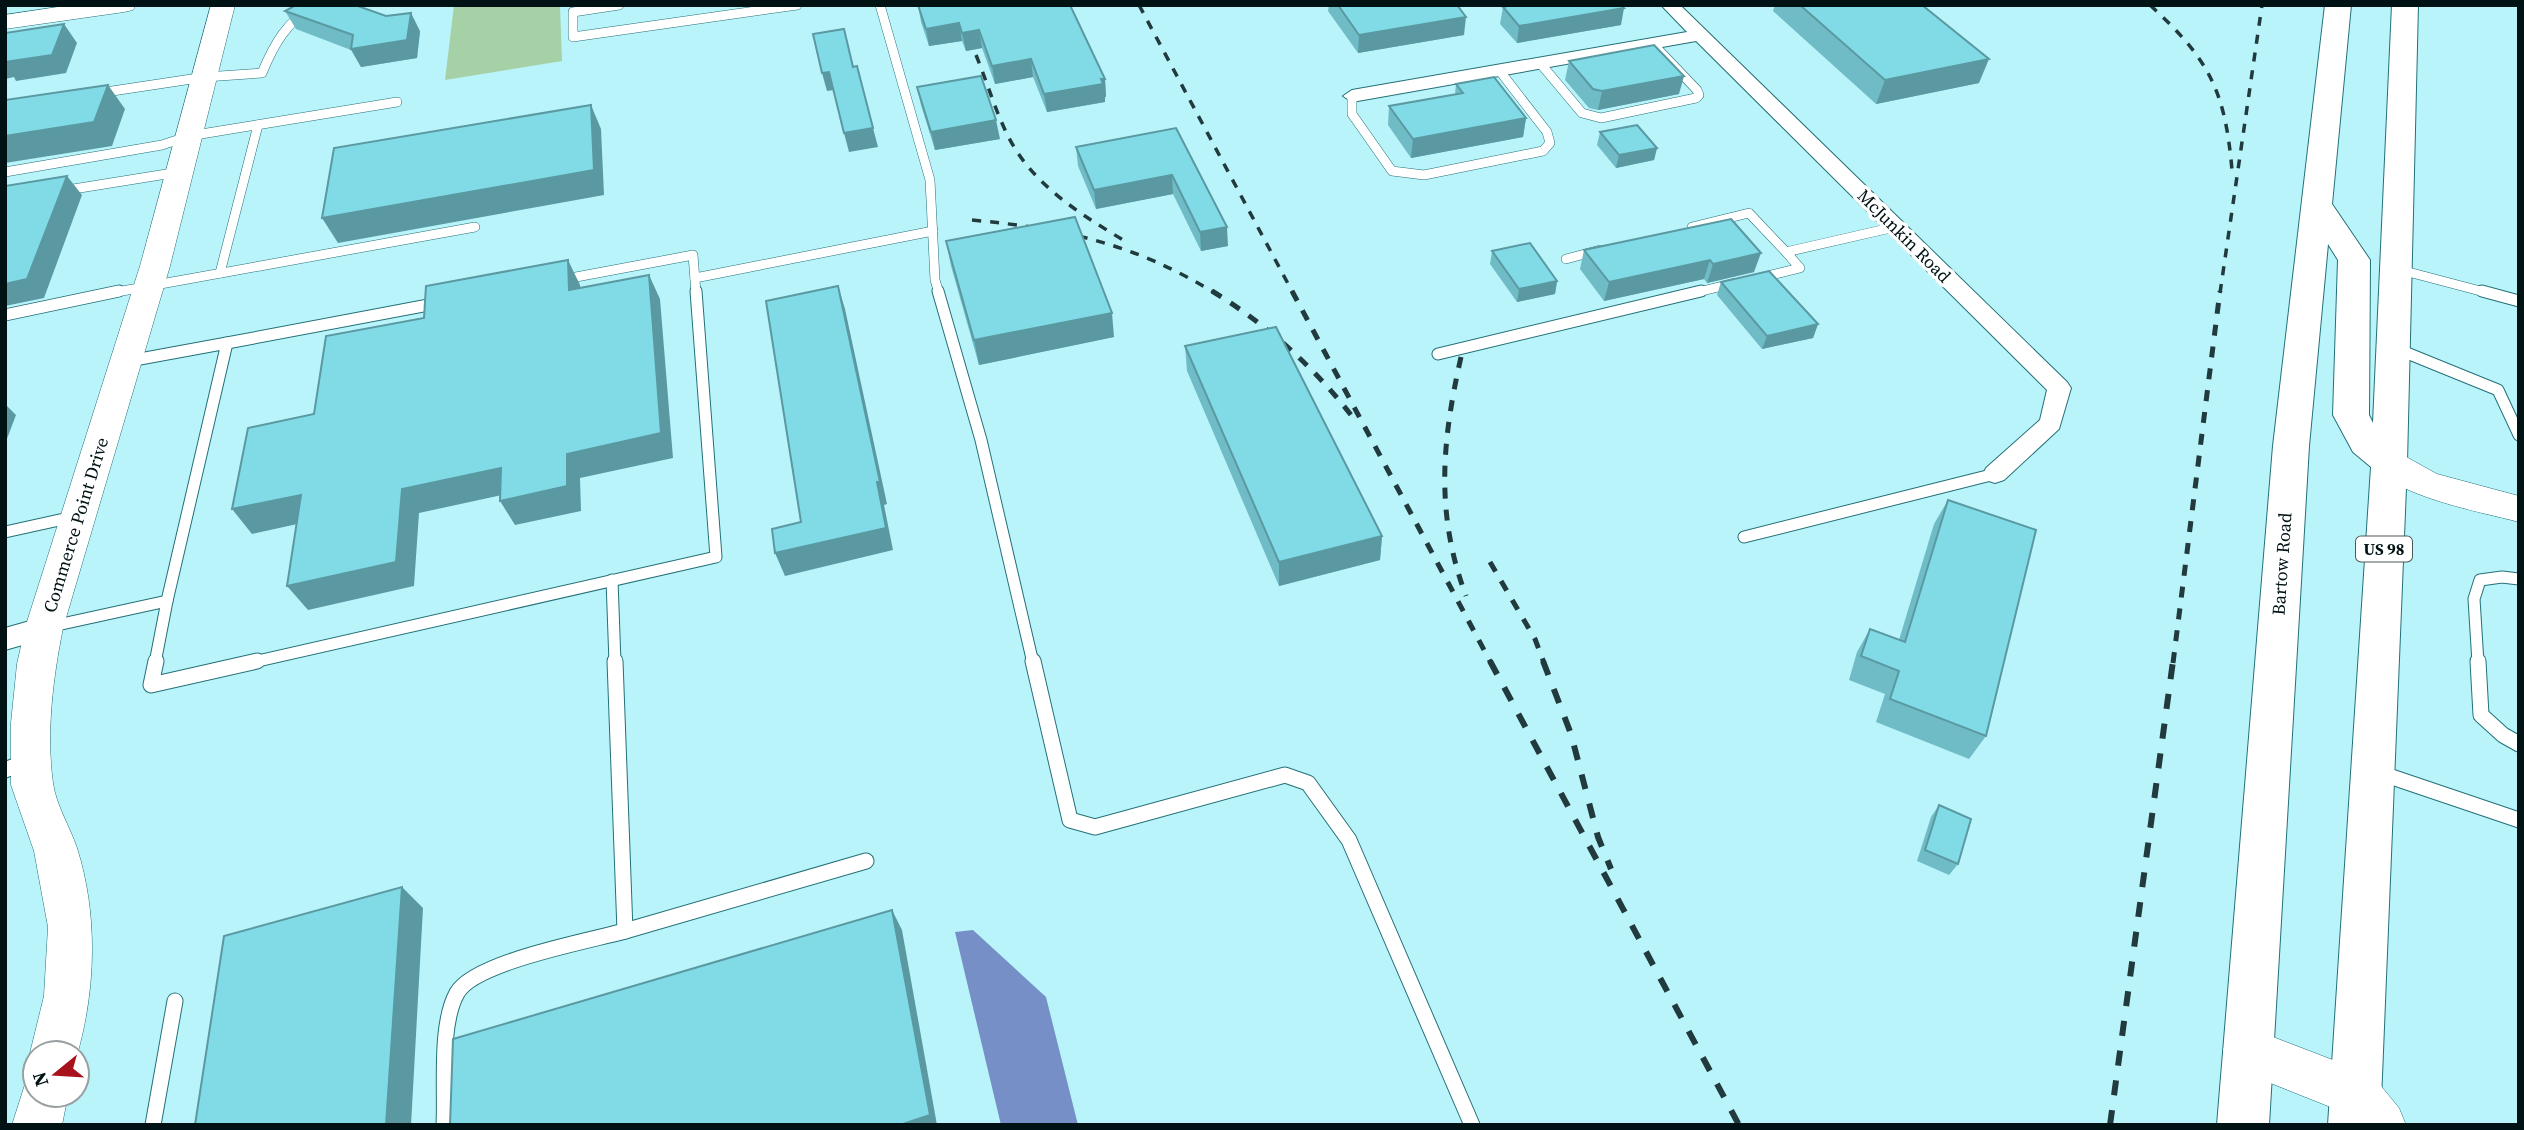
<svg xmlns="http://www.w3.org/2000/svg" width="2524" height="1130" viewBox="0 0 2524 1130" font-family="'Source Serif 4',serif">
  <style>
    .green { fill: #a6d1a7 }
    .water { fill: #768fc7 }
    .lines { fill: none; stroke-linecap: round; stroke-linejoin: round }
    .lane-far2-casing { stroke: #247078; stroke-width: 10 }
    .lane-far1-casing { stroke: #247078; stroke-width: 13 }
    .lane-casing { stroke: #247078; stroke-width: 17 }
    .street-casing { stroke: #247078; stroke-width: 2 }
    .secondary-casing { stroke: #247078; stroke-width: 1 }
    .primary-casing { stroke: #247078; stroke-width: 2 }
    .lane-far2 { stroke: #fff; stroke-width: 9 }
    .lane-far1 { stroke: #fff; stroke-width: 11 }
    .lane { stroke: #fff; stroke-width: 15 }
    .street { fill: #fff; fill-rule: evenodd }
    .secondary { fill: #fff; fill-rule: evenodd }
    .primary { fill: #fff; fill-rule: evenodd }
    .rail-far2 { stroke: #213a3d; stroke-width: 3.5; stroke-dasharray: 9 9; stroke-linecap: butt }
    .rail-far1 { stroke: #213a3d; stroke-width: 5; stroke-dasharray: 11 11; stroke-linecap: butt }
    .rail { stroke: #213a3d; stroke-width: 6; stroke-dasharray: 15 15; stroke-linecap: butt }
    .wall { fill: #6fbcc6 }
    .shaded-wall { fill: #5a99a1 }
    .building { fill: #81dbe6; stroke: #5a99a1; stroke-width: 2 }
    .labels { text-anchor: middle; stroke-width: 7; stroke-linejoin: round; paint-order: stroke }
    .shield { fill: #fff; stroke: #4c595a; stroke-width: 2 }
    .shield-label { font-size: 16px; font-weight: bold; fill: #001214 }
    .street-label { font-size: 18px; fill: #001214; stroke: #fff }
  </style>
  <rect width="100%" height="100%" fill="#baf4fb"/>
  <polygon class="green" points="454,5 560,5 562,61 445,80"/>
  <polygon class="water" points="973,930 1046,997 1078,1125 1001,1125 955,932"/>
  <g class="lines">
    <defs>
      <g id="lane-far2">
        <polyline points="619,5 573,12 573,37 797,5"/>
        <polyline points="880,5 930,180 935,280 939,293"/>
        <polyline points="1540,63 1582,113 1601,118 1696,98 1699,95 1697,90 1653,44"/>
        <path d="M99,93l106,-16 57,-4c12,-29 25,-52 53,-68"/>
        <polyline points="1352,96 1352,114 1392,171 1424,175 1543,151 1550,143 1547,132 1499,70"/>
        <polyline points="5,172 162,145 189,136 397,102"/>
        <polyline points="61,191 179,172"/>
        <polyline points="1692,227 1749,213 1786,252"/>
        <polyline points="1566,259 1600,250"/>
        <polyline points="2397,269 2488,293"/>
        <polyline points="220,273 258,125"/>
        <polyline points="695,278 933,231"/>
        <polyline points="1759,278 1800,268 1786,252 1895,227"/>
        <polyline points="560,280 693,255 696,293"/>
        <polyline points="111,293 475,227"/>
        <polyline points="1694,293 1735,283"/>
      </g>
      <g id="lane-far1">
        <polyline points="938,291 981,440 1033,663"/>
        <polyline points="2482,291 2519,301"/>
        <polyline points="5,315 119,291"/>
        <polyline points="227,343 439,303"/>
        <polyline points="2397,349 2498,390 2519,435"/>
        <polyline points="1438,354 1701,291"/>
        <polyline points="5,532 73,517"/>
        <polyline points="1744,537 1995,474"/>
        <polyline points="612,580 615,663"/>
        <polyline points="48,627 167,601 227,343 129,361"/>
        <polyline points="155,663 167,601"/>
        <polyline points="249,663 716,557 696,291"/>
        <polyline points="2478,663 2474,599 2480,580 2502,577 2519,579"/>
      </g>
      <g id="lane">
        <polyline points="156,661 151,685 257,661"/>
        <polyline points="615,661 625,931 866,861"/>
        <polyline points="1033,661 1070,820 1095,827 1285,775 1308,783 1349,840 1472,1125"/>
        <polyline points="2478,661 2481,715 2503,735 2519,744"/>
        <polyline points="5,770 25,762"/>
        <polyline points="2380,773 2519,820"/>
        <polyline points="153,1125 175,1001"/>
        <path d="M444,1125c2,-37 -5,-100 13,-132 17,-31 132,-52 168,-62"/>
      </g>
      <g id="street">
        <polygon points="1661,5 1680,5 2067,382 2071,388 2059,429 2004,480 1995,483 1986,480 1983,474 1986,468 2040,420 2047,390 1696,41 1352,102 1343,96 1352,90 1687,32"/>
        <polygon points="44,617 54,620 58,628 54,636 5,650 5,628"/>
      </g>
      <g id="secondary">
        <polygon points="71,5 136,5 133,10 124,12 5,29 5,15"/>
        <path d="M211,5h24l-65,261 -107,362c-10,50 -17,104 -10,155 3,22 17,44 24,65 21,66 19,141 0,207l-42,-2v11l-5,-11 14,-57 4,-69 -14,-76 -23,-66v-62l6,-59 8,-36 115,-362z"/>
        <path d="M2389,451l12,3 36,20 82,22v26c-37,-10 -128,-26 -147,-59l5,-9z"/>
        <polygon points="2247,1027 2372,1075 2399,1108 2406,1125 2350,1125 2338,1110 2230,1067 2223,1050 2230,1033"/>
        <polygon points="35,1074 35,1095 68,1095 62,1125 12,1125 27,1078"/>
      </g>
      <polygon id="primary" points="2325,5 2351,5 2332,204 2370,260 2369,415 2373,423 2392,5 2418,5 2407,463 2380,1125 2328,1125 2371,467 2353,452 2333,415 2338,260 2328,244 2309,446 2269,1125 2217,1125 2273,446"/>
    </defs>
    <use href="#lane-far2" class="lane-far2-casing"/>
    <use href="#lane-far1" class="lane-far1-casing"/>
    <use href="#lane" class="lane-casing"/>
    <use href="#street" class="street-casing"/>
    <use href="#secondary" class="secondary-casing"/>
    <use href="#primary" class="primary-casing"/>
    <use href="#lane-far2" class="lane-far2"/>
    <use href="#lane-far1" class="lane-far1"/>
    <use href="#lane" class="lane"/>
    <use href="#street" class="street"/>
    <use href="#secondary" class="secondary"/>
    <use href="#primary" class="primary"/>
    <g class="rail-far2">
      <polyline points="1139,5 1293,293"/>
      <path d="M2150,5c59,54 75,85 82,165"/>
      <path d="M976,55c11,27 19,55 32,81 25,50 74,79 120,107"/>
      <path d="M972,220c94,9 161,23 243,73"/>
      <polyline points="2220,293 2262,5"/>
    </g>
    <g class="rail-far1">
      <path d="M1212,291c54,33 101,75 139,124"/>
      <polyline points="1292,291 1491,663"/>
      <path d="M1461,357c-19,84 -26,156 5,239"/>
      <polyline points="1490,562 1535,639 1544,663"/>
      <polyline points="2173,663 2220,291"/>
    </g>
    <g class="rail">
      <polyline points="1490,661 1739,1125"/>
      <polyline points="1543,661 1571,734 1598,837 1611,869"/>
      <polyline points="2110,1125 2173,661"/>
    </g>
  </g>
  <g class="wall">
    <polygon points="918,5 1105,79 1106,97 1105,97 1105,102 1047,112 1033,77 995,84 982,48 966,51 962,41 929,46 921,22"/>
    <polygon points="1329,5 1457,5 1464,35 1358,53 1328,11"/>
    <polygon points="1775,5 1922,5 1979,83 1876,104 1773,11"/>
    <polygon points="1503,7 1621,25 1517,43 1500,24"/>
    <polygon points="285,11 420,31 417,58 361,67 351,50 296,29"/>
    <polygon points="1569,61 1679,94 1598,110 1589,108 1565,80"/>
    <polygon points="1456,84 1526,118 1523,137 1411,158 1388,125 1389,106 1455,94"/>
    <polygon points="917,87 1000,139 935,150 921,105"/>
    <polygon points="1176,128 1228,246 1201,251 1173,194 1096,209 1078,166 1076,147"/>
    <polygon points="1600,132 1657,148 1654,160 1616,168 1597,145"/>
    <polygon points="1731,219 1754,272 1707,283 1704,279 1604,301 1580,269 1584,250"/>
    <polygon points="946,241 1114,337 979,365 951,266"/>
    <polygon points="1492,251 1557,281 1555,294 1517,302 1490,264"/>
    <polygon points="1721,282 1818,324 1813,338 1762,349 1717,295"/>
    <polygon points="1185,346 1382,536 1380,560 1279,586 1187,371"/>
    <polygon points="1948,500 1986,736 1969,759 1876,722 1885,694 1849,680 1857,652 1870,629 1899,640 1934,524"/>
    <polygon points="1939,805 1958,864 1949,875 1917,861 1931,817"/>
  </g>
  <g class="shaded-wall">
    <polygon points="1624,8 1621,25 1517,43 1519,26"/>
    <polygon points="411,13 420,31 417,58 361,67 351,49"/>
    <polygon points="1466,17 1464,35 1358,53 1359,35"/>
    <polygon points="959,23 962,41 929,46 926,29"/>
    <polygon points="64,24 77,43 66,73 16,81 14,77 5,79 5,60"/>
    <polygon points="979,30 982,48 966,51 962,33"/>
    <polygon points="1031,59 1033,77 995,84 992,66"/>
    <polygon points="1989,59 1979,83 1876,104 1885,80"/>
    <polygon points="829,72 834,90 827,91 822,73"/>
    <polygon points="1684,76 1679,94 1598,110 1602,91"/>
    <polygon points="1105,79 1106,97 1105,97 1105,102 1047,112 1044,94"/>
    <polygon points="108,85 125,109 112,146 5,163 5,136"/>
    <polygon points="591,105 601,129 604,195 338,243 322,218"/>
    <polygon points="1526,118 1523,137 1411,158 1413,139"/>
    <polygon points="996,120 1000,139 935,150 931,132"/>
    <polygon points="873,128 878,147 849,152 844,133"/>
    <polygon points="1657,148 1654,160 1616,168 1619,155"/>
    <polygon points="1172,175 1173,194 1096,209 1094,190"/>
    <polygon points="67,176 82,195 44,298 5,306 5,284"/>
    <polygon points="1227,227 1228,246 1201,251 1200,232"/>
    <polygon points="1761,253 1754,272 1707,283 1713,264"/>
    <polygon points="568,260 580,285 581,315 569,290"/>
    <polygon points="1710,260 1704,279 1604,301 1609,282"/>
    <polygon points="649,275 660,299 673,458 580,478 581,511 515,525 500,501 567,454"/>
    <polygon points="1557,281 1555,294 1517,302 1519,289"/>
    <polygon points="838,286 845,309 887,504 884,505 893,550 785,576 775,553 877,482"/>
    <polygon points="1112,313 1114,337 979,365 974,340"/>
    <polygon points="1818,324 1813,338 1762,349 1767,336"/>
    <polygon points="5,404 16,415 5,444"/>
    <polygon points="501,468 516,492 419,513 414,586 308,610 287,586 402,489"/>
    <polygon points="301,495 320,519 252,534 232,509"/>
    <polygon points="1382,536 1380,560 1279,586 1279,562"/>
    <polygon points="402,887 423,908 411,1125 386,1125"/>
    <polygon points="892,910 902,930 937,1125 900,1125"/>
  </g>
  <g class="building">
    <polygon points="296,5 355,5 386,16 411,13 407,40 351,49 353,35 285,11"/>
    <polygon points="918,5 1070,5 1105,79 1101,79 1103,84 1044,94 1031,59 992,66 979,30 962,33 959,23 926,29"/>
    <polygon points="1338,5 1457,5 1466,17 1359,35"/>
    <polygon points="1512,5 1621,5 1624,8 1519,26 1503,7"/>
    <polygon points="1800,5 1922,5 1989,59 1885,80"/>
    <polygon points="64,24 52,55 5,62 5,33"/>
    <polygon points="844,29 853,67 857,66 873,128 844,133 829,72 822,73 813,34"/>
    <polygon points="1654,45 1684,76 1602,91 1593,89 1569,61"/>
    <polygon points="981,76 996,120 931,132 917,87"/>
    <polygon points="1494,77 1526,118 1413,139 1389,106 1463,93 1456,84"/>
    <polygon points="108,85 94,122 5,136 5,100"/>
    <polygon points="591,105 594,170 322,218 334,148"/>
    <polygon points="1637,125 1657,148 1619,155 1600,132"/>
    <polygon points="1176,128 1227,227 1200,232 1172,175 1094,190 1076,147"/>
    <polygon points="67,176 27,279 5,284 5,186"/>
    <polygon points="1075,217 1112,313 974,340 946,241"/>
    <polygon points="1731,219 1761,253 1713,264 1710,260 1609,282 1584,250"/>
    <polygon points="1530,243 1557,281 1519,289 1492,251"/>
    <polygon points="568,260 569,290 649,275 661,433 567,454 567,486 500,501 501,468 402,489 396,562 287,586 301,495 232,509 248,428 314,414 326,336 424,318 426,286"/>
    <polygon points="1769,271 1818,324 1767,336 1721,282"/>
    <polygon points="838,286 880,482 877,482 886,528 775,553 772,529 801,522 766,301"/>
    <polygon points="1276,327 1382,536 1279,562 1185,346"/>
    <polygon points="1948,500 2036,530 1986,736 1890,699 1899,671 1861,656 1870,629 1905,642"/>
    <polygon points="1939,805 1971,819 1958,864 1925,850"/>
    <polygon points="402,887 386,1125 195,1125 224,936"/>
    <polygon points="892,910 930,1115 900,1125 450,1125 453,1039"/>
  </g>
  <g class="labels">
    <rect class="shield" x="2356" y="536.5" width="56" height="25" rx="5"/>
    <g class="shield-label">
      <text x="2384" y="555">US 98</text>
    </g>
    <g class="street-label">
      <text transform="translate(1904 236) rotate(45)" y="6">McJunkin Road</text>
      <text transform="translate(76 525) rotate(-73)" y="6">Commerce Point Drive</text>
      <text transform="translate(2282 564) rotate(-86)" y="6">Bartow Road</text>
    </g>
  </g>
  <rect width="2524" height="1130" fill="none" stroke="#001214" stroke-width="14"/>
  <g transform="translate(56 1074) rotate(252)"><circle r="33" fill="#ffffff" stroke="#99a0a1" stroke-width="2"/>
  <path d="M0-5L12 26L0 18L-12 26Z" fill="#a8121d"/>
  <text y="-10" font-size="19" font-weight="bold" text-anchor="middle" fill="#001214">N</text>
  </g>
</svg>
